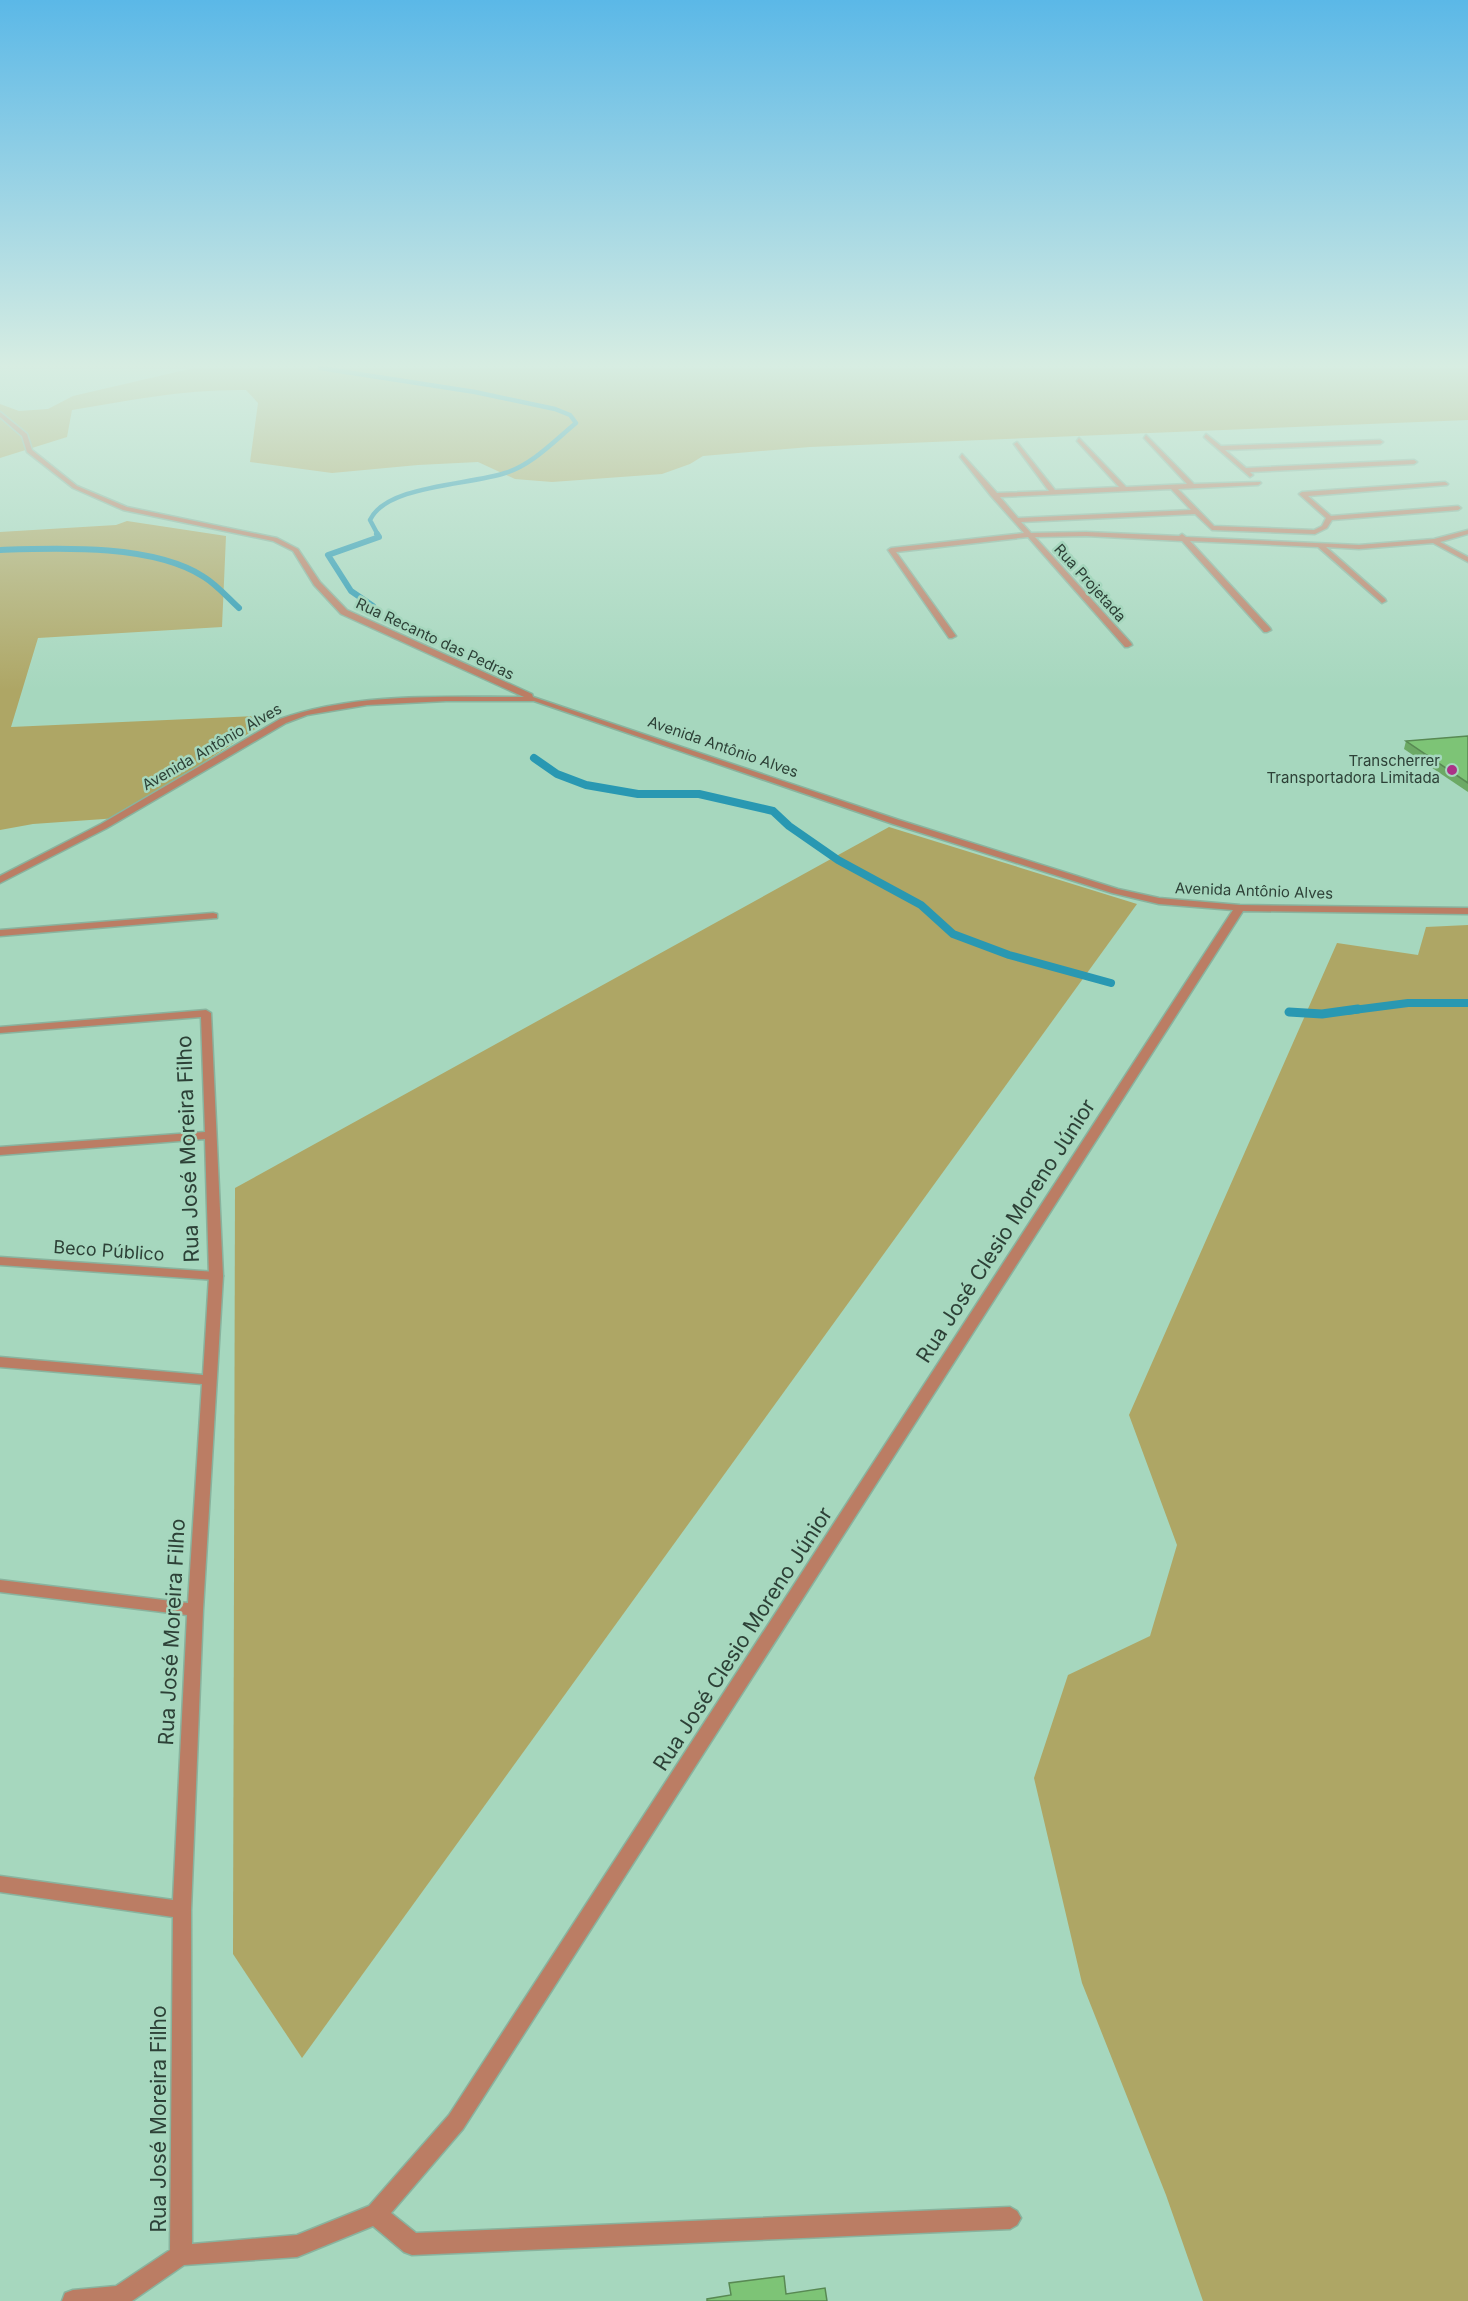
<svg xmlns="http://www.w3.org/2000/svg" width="1468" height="2301" viewBox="0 0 1468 2301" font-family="Inter,sans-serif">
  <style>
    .green { fill: #aea665 }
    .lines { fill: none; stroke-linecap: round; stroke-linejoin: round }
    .stream-far3 { stroke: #2998b2; stroke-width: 4.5 }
    .stream-far2 { stroke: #2998b2; stroke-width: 6 }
    .stream-far1 { stroke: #2998b2; stroke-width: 8 }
    .stream { stroke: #2998b2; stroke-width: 9 }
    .service-casing { stroke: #89b39e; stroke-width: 3 }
    .minor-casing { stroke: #89b39e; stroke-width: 3 }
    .service { fill: #bb7d64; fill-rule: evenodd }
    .minor { fill: #bb7d64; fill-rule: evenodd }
    .wall { fill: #6ca965 }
    .building { fill: #7dc476; stroke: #588953; stroke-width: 1.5 }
    .poi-dot { fill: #ab3287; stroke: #a6d7be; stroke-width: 2 }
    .labels { text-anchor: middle; stroke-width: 5; stroke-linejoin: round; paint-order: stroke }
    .far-street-label { font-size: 15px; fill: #2d4137; stroke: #a6d7be }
    .far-poi-label { font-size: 15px; fill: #2d4137; stroke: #a6d7be; text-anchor: end }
    .street-label { font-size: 18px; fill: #2d4137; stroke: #a6d7be }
    .near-street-label { font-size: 21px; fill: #2d4137; stroke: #a6d7be }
  </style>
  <rect width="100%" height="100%" fill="#a6d7be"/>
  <g class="green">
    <path d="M194,368h1274v52l-658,27 -107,9 -13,8 -28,10 -110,8 -37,-3 -37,-17 -60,3 -86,8 -82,-11 8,-59 -12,-13c-59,-1 -116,10 -174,20l-5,27 -67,21v-54l19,7 29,-2 25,-13z"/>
    <polygon points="127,521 226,536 222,627 38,638 11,727 277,715 118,818 33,824 0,830 0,532 116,525"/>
    <polygon points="889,827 1137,904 302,2058 233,1954 235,1188"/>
    <polygon points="1468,925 1468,2301 1203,2301 1166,2195 1082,1983 1034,1778 1068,1675 1150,1636 1177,1545 1129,1415 1337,943 1418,955 1426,927"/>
  </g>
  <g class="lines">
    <path class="stream-far3" d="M320,368l155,24 80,17 15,6 6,8c-22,18 -44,42 -71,50 -35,12 -119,12 -135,47l8,15"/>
    <g class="stream-far2">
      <path d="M0,550c60,-2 153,-6 204,27 13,8 24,21 35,31"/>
      <polyline points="373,606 351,591 328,555 379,537 377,534"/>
    </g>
    <g class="stream-far1">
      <polyline points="534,758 557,774 586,785 638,794 699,794 773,811 789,826 838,860 921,905 953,934 1009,955 1111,983"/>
      <polyline points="1346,1011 1408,1003 1468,1003"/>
    </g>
    <polyline class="stream" points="1289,1012 1322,1014 1358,1009"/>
    <defs>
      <polygon id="service" points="0,1257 216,1272 223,1276 216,1280 0,1265"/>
      <g id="minor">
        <path d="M0,412l27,22 5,16 45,36 50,21 150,31 21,11 22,33 27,28 185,84 1,3 366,123 219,69 41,9 81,7 228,3v6l-225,-3 -780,1218 -72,84 25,20 594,-26 7,4 4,7 -4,7 -7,4 -598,26 -8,-3 -31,-26 -76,31 -113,8 -52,36h-70l3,-8 8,-3 43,-4 54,-36 3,-333 -173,-25v-16l173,24 14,-285 -187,-23v-12l188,23 14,-219 -202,-17v-10l203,18 6,-99 -4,-137 -205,16v-8l205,-15 -4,-115 -201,16v-6l206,-17 5,3 12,263 -20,334 -12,300 1,334 105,-9 72,-29 80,-91 784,-1205 -74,-6 -47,-11 -219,-69 -359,-123h-88l-79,4 -60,10 -21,8 -179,105 -107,55v-7l101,-52 179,-105c76,-27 163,-22 244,-22l-183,-83 -27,-29 -21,-34 -20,-10 -150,-31 -50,-22 -46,-36 -5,-16 -22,-19z"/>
        <polygon points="1206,434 1221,446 1380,440 1383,442 1380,444 1225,450 1246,468 1414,460 1417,462 1414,464 1250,472 1253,475 1250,477 1204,437"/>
        <path d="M1146,435l48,49 66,-2 1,1 -3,2 -80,4 36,37 100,4 8,-4 4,-8 -26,-23 -1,-1 3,-2 143,-10 3,2 -1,1 -139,11 23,20 127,-10 3,2 -3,2 -126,10 -5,8 -12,6 -103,-4 -17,-16 -174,8 10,11 55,-1 93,4 3,-2 4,3 173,8 75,-6 34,-9v4l-28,8 28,15v5l-35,-19 -74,6 -33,-2 59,52 1,2 -4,2 -64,-56 -128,-6 80,87 1,2 -4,2h-3l-82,-91 -96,-5 -51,1 96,106 1,2 -4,2h-3l-97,-110 -132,15 60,84 -4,2h-3l-61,-88 3,-2 133,-15 -33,-37 -31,-39 2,-3 35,39 52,-2 -35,-47 3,-2 38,48 64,-3 -42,-46 2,-3 47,49 61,-3 -43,-46zM1171,489l20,21 -173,8 -18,-21z"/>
        <polygon points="213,913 217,914 217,918 0,936 0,930"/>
      </g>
    </defs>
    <use href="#service" class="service-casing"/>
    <use href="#minor" class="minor-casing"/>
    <use href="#service" class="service"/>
    <use href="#minor" class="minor"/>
  </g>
  <polygon class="wall" points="1468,736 1468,792 1404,749 1406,741"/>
  <g class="building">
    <polygon points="1468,736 1468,783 1406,741"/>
    <polygon points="784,2276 786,2294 825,2288 827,2301 707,2301 707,2299 731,2295 729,2283"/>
  </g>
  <linearGradient id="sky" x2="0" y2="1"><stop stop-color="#5bb8e7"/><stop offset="0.53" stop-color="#d7ede2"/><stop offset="1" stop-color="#d7ede2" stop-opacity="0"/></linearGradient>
  <rect width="1468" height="690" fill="url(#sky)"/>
  <circle class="poi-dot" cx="1452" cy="770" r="6"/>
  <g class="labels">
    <g class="far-street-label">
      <text transform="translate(1090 583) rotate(48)" y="5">Rua Projetada</text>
      <text transform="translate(435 639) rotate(25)" y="5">Rua Recanto das Pedras</text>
      <text transform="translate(212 747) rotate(-30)" y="5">Avenida Antônio Alves</text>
      <text transform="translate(723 747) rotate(19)" y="5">Avenida Antônio Alves</text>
      <text transform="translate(1254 891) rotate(2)" y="5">Avenida Antônio Alves</text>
    </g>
    <g class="far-poi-label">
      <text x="1440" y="766">Transcherrer<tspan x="1440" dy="17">Transportadora Limitada</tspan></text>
    </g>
    <g class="street-label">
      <text transform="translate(109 1251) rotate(4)" y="6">Beco Público</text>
    </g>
    <g class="near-street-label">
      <text transform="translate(188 1149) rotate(-92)" y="7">Rua José Moreira Filho</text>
      <text transform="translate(1006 1231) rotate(-57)" y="7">Rua José Clesio Moreno Júnior</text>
      <text transform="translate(172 1632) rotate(-87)" y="7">Rua José Moreira Filho</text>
      <text transform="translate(743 1639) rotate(-57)" y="7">Rua José Clesio Moreno Júnior</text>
      <text transform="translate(159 2119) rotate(-90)" y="7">Rua José Moreira Filho</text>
    </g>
  </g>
</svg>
